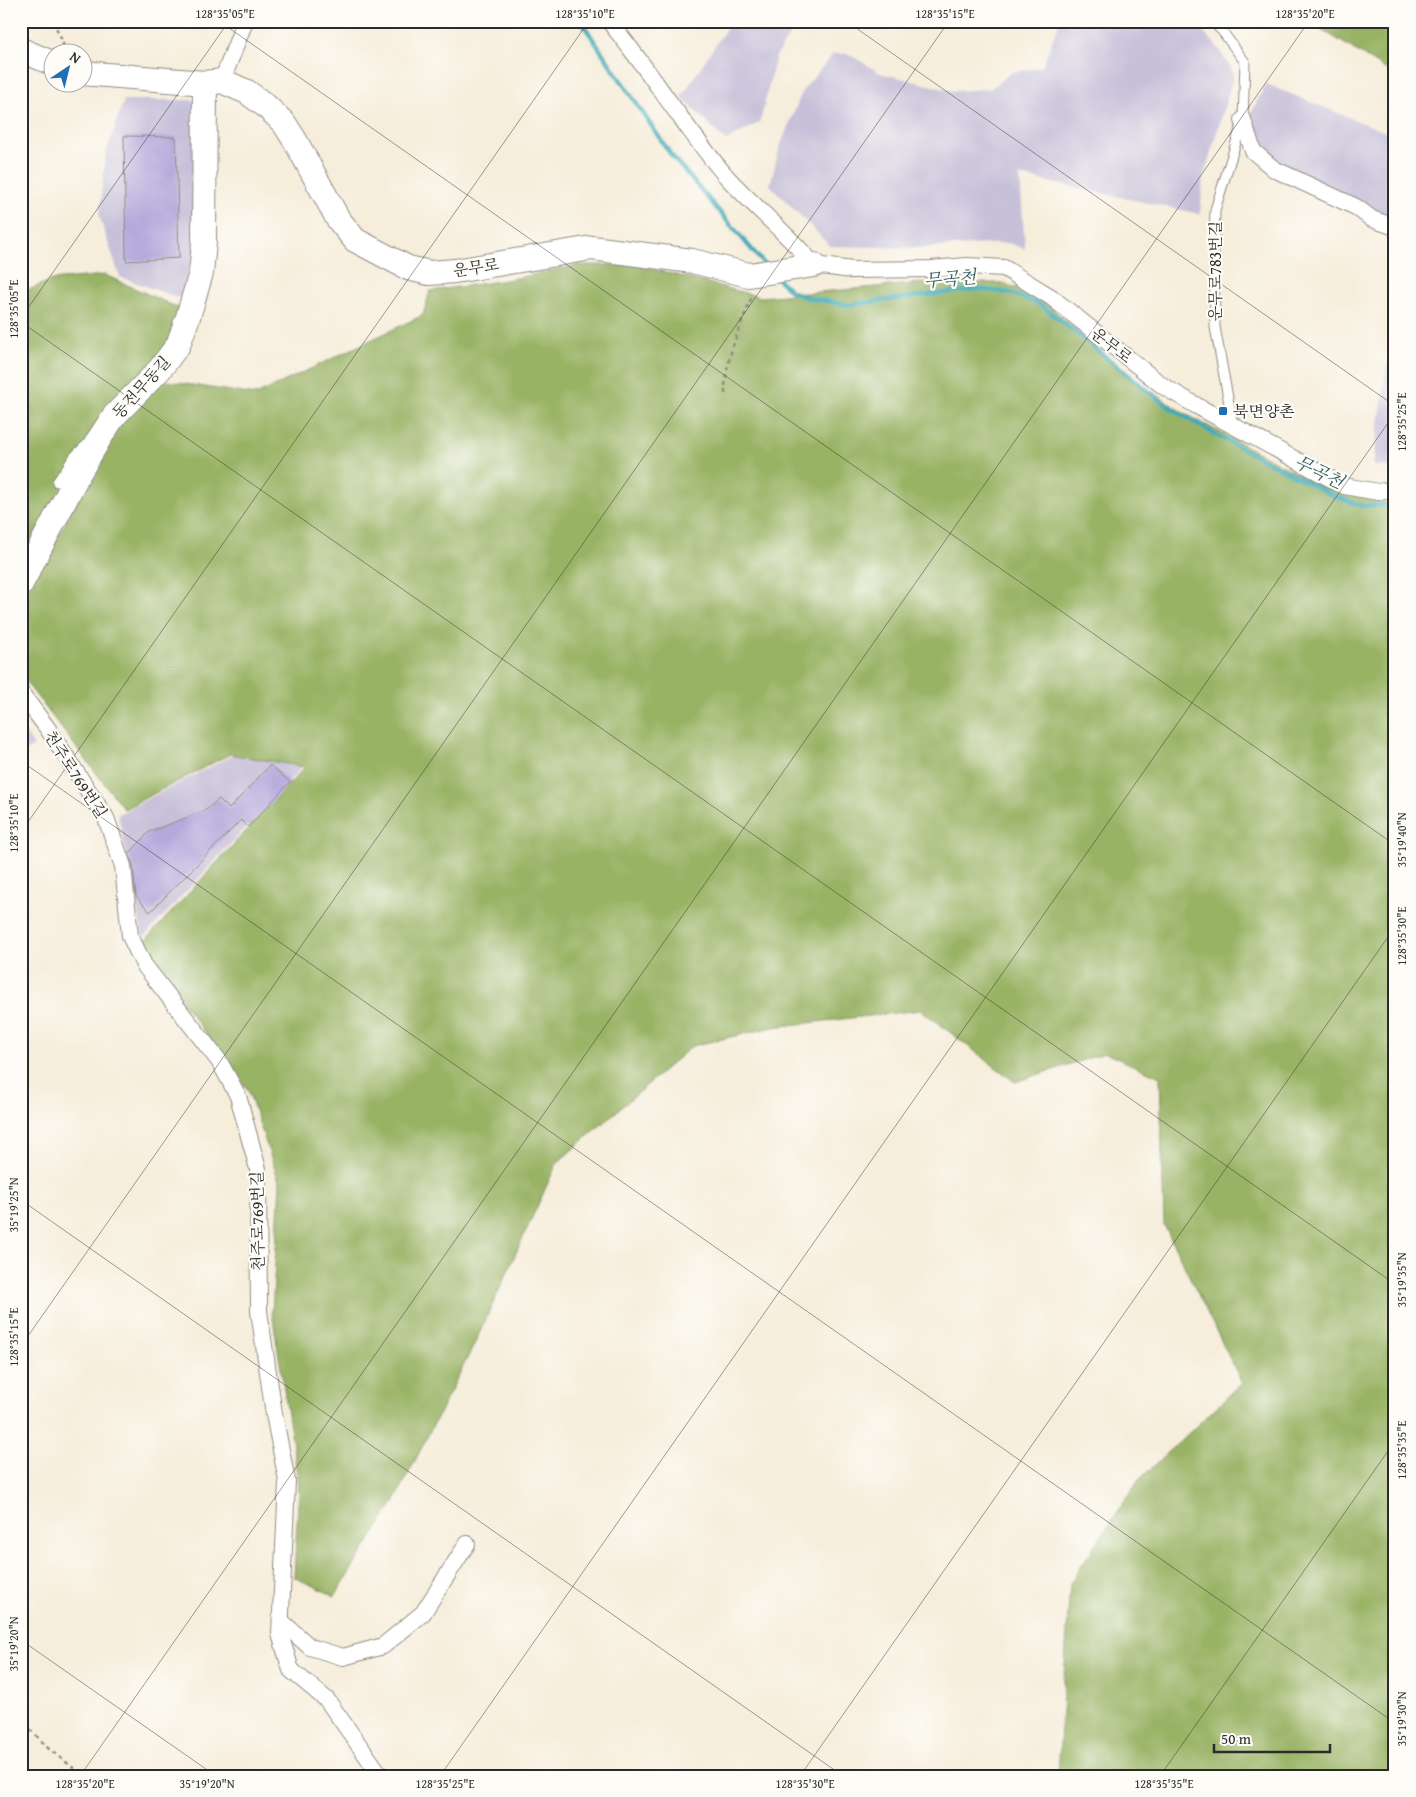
<svg xmlns="http://www.w3.org/2000/svg" width="1416" height="1797" viewBox="0 0 1416 1797" font-family="'Gentium Book Plus','Noto Serif KR',serif">
  <style>
    .industrial { fill: #c7c0d9 }
    .forest { fill: #99b365; stroke: #626f48 }
    .lines { fill: none; stroke-linecap: round; stroke-linejoin: round }
    .stream { stroke: #3cabb9; stroke-width: 4.5 }
    .building { fill: #b3a9db }
    .lane-casing { stroke: #908c82; stroke-width: 11 }
    .street-casing { stroke: #908c82; stroke-width: 18 }
    .secondary-casing { stroke: #908c82; stroke-width: 26 }
    .path { stroke: #908c82; stroke-width: 2.5; stroke-dasharray: 4 4; stroke-linecap: butt }
    .lane { stroke: #fff; stroke-width: 9 }
    .street { stroke: #fff; stroke-width: 16 }
    .secondary { stroke: #fff; stroke-width: 24 }
    .ticks { fill: none; stroke: #2b2b2b; stroke-width: 1; stroke-opacity: 0.45 }
    .poi-dot { fill: #1f6fb2; stroke: #fdfcf7; stroke-width: 2 }
    .labels { text-anchor: middle; stroke-width: 4.5; stroke-linejoin: round; paint-order: stroke }
    .street-label { font-size: 16px; fill: #2b2b2b; stroke: #fdfcf7 }
    .poi-label { font-size: 16px; fill: #2b2b2b; stroke: #fdfcf7; text-anchor: start }
    .water-label { font-size: 18px; font-style: italic; fill: #325e64; stroke: #fdfcf7 }
    .neatline { fill: none; stroke: #2b2b2b; stroke-width: 2 }
    .ticks-label { font-size: 12px; text-anchor: middle; fill: #2b2b2b }
  </style>
  <rect width="100%" height="100%" fill="#fdfcf7"/>
  <filter id="ink" filterUnits="userSpaceOnUse"><feTurbulence type="fractalNoise" baseFrequency=".02" numOctaves="2"/><feDisplacementMap in="SourceGraphic" scale="10" xChannelSelector="R" yChannelSelector="G"/><feConvolveMatrix kernelMatrix="1 2 1 2 8 2 1 2 1" color-interpolation-filters="sRGB"/></filter>
  <filter id="wash" filterUnits="userSpaceOnUse"><feTurbulence type="fractalNoise" baseFrequency=".0096" numOctaves="4" result="noise"/><feDisplacementMap in="SourceGraphic" scale="20" xChannelSelector="R" yChannelSelector="G"/><feGaussianBlur stdDeviation="1.12" result="paint"/><feColorMatrix in="noise" values="0 0 0 0 0 0 0 0 0 0 0 0 0 0 0 0 0 1.4 0 .05"/><feComposite in="paint" operator="in"/></filter>
  <g filter="url(#wash)">
    <rect width="100%" height="100%" fill="#f6edda"/>
    <g class="industrial">
      <polygon points="731,21 799,21 776,56 760,122 726,141 681,97"/>
      <polygon points="1060,21 1192,21 1217,46 1234,74 1203,179 1200,214 1020,176 1025,249 1008,243 918,248 830,246 770,185 779,149 803,90 833,54 849,54 880,73 953,91 990,89 1012,72 1042,67"/>
      <polygon points="1266,84 1395,136 1395,226 1256,152 1246,123"/>
      <polygon points="124,100 202,100 198,238 182,299 120,277 99,216 106,153"/>
      <polygon points="1395,362 1395,467 1373,466 1387,366"/>
      <polygon points="21,726 34,746 21,753"/>
      <polygon points="235,754 305,764 143,938 118,814"/>
    </g>
    <g class="forest">
      <polygon points="1308,21 1395,21 1395,75"/>
      <polygon points="579,265 638,265 761,297 923,283 1001,283 1036,294 1125,373 1182,412 1319,485 1388,503 1395,501 1395,1776 1058,1776 1070,1583 1139,1480 1242,1383 1164,1225 1160,1077 1105,1053 1015,1082 921,1010 773,1027 692,1046 557,1163 474,1345 393,1504 335,1596 294,1577 299,1485 272,1312 280,1184 248,1090 140,946 305,767 230,754 124,809 21,676 21,599 37,575 121,419 160,380 256,395 423,315 430,291 507,280"/>
      <polygon points="105,275 183,310 170,343 21,569 21,293 52,280"/>
    </g>
    <g class="lines">
      <g class="stream">
        <polyline points="581,21 671,155 765,265"/>
        <polyline points="777,278 791,291 805,297 847,305 977,289 1011,293 1041,305 1167,406 1216,435 1336,497 1363,506 1395,505"/>
      </g>
    </g>
    <g id="blocks">
      <g class="building">
        <polygon points="124,136 176,137 179,258 126,261"/>
        <polygon points="270,765 290,782 248,827 241,820 150,912 136,896 133,865 129,854 149,832 206,810 219,799 229,809"/>
      </g>
    </g>
  </g>
  <g filter="url(#ink)">
    <use href="#blocks" fill-opacity="0" stroke="#908c82" stroke-width="1"/>
    <g class="lines">
      <defs>
        <g id="lane">
          <polyline points="1211,21 1222,31 1245,62 1243,120 1215,210 1214,249 1215,327 1233,425"/>
          <polyline points="57,482 74,457 84,447"/>
        </g>
        <g id="street">
          <path d="M609,21c41,50 75,106 117,155 28,31 61,57 88,89l38,5 79,-1 36,-3 37,2 47,29 112,89 34,20 147,80 34,6 17,-3"/>
          <polyline points="222,81 245,21"/>
          <polyline points="1243,120 1253,151 1274,169 1356,207 1372,219 1395,227"/>
          <polyline points="21,693 48,729 106,818 123,866 130,936 144,965 219,1061 238,1096 258,1169 259,1311 274,1414 287,1481 280,1634 291,1670 327,1700 381,1776"/>
          <polyline points="282,1622 310,1647 343,1657 383,1646 423,1613 467,1544"/>
        </g>
        <g id="secondary">
          <polyline points="21,50 52,63"/>
          <polyline points="82,73 205,83 222,81 247,92 266,106 284,123 296,142 338,219 355,240 408,268 429,273 455,271 592,248 692,261 749,275 814,265"/>
          <polyline points="21,584 80,471 99,439 114,416 160,369 178,345 188,317 201,273 204,243 205,83"/>
        </g>
      </defs>
      <use href="#lane" class="lane-casing"/>
      <use href="#street" class="street-casing"/>
      <use href="#secondary" class="secondary-casing"/>
      <g class="path">
        <polyline points="53,21 62,40 64,48"/>
        <path d="M725,394c-1,-32 14,-65 26,-95v-5"/>
        <polyline points="21,1707 30,1729 49,1749 84,1776"/>
      </g>
      <use href="#lane" class="lane"/>
      <use href="#street" class="street"/>
      <use href="#secondary" class="secondary"/>
    </g>
  </g>
  <path class="ticks" d="M219,21l1176,824M846,21l549,385M21,318l208,-297M21,322l1374,962M21,761l1374,962M21,832l568,-811M21,1200l822,576M21,1346l928,-1325M21,1640l195,136M80,1776l1229,-1755M440,1776l955,-1363M800,1776l595,-849M1160,1776l235,-335"/>
  <rect class="poi-dot" x="1218" y="406" width="10" height="10" rx="2.5"/>
  <g class="labels">
    <g class="street-label">
      <text transform="translate(476 267) rotate(-9)" y="6">운무로</text>
      <text transform="translate(1215 271) rotate(-90)" y="6">운무로783번길</text>
      <text transform="translate(1112 345) rotate(38)" y="6">운무로</text>
      <text transform="translate(141 387) rotate(-48)" y="6">동전무동길</text>
      <text transform="translate(76 774) rotate(57)" y="6">천주로769번길</text>
      <text transform="translate(257 1221) rotate(-91)" y="6">천주로769번길</text>
    </g>
    <g class="poi-label">
      <text x="1233" y="417">북면양촌</text>
    </g>
    <g class="water-label">
      <text transform="translate(950 279) rotate(-5)" y="6">무곡천</text>
      <text transform="translate(1319 472) rotate(26)" y="6">무곡천</text>
    </g>
  </g>
  <rect width="1416" height="1797" fill="none" stroke="#fdfcf7" stroke-width="55"/>
  <g transform="translate(68 68) rotate(35)"><circle r="24" fill="#fdfcf7" stroke="#a9a8a5"/>
  <path d="M0-4L9 19L0 12L-9 19Z" fill="#1f6fb2"/>
  <text y="-8" font-size="14" font-weight="bold" text-anchor="middle" fill="#2b2b2b">N</text>
  </g>
  <path d="M1214 1744v8h116v-8" fill="none" stroke="#2b2b2b" stroke-width="2.5"/>
  <text x="1221" y="1744" font-size="15" fill="#2b2b2b" stroke="#fdfcf7" stroke-width="4" paint-order="stroke">50 m</text>
  <rect x="28" y="28" width="1360" height="1742" class="neatline"/>
  <g class="ticks-label">
    <text x="225" y="18">128°35'05"E</text>
    <text x="585" y="18">128°35'10"E</text>
    <text x="945" y="18">128°35'15"E</text>
    <text x="1305" y="18">128°35'20"E</text>
    <text transform="translate(14 309) rotate(-90)" y="4">128°35'05"E</text>
    <text transform="translate(1402 422) rotate(-90)" y="4">128°35'25"E</text>
    <text transform="translate(14 823) rotate(-90)" y="4">128°35'10"E</text>
    <text transform="translate(1402 840) rotate(-90)" y="4">35°19'40"N</text>
    <text transform="translate(1402 936) rotate(-90)" y="4">128°35'30"E</text>
    <text transform="translate(14 1205) rotate(-90)" y="4">35°19'25"N</text>
    <text transform="translate(1402 1280) rotate(-90)" y="4">35°19'35"N</text>
    <text transform="translate(14 1337) rotate(-90)" y="4">128°35'15"E</text>
    <text transform="translate(1402 1450) rotate(-90)" y="4">128°35'35"E</text>
    <text transform="translate(14 1644) rotate(-90)" y="4">35°19'20"N</text>
    <text transform="translate(1402 1719) rotate(-90)" y="4">35°19'30"N</text>
    <text x="85" y="1788">128°35'20"E</text>
    <text x="207" y="1788">35°19'20"N</text>
    <text x="445" y="1788">128°35'25"E</text>
    <text x="805" y="1788">128°35'30"E</text>
    <text x="1164" y="1788">128°35'35"E</text>
  </g>
</svg>
